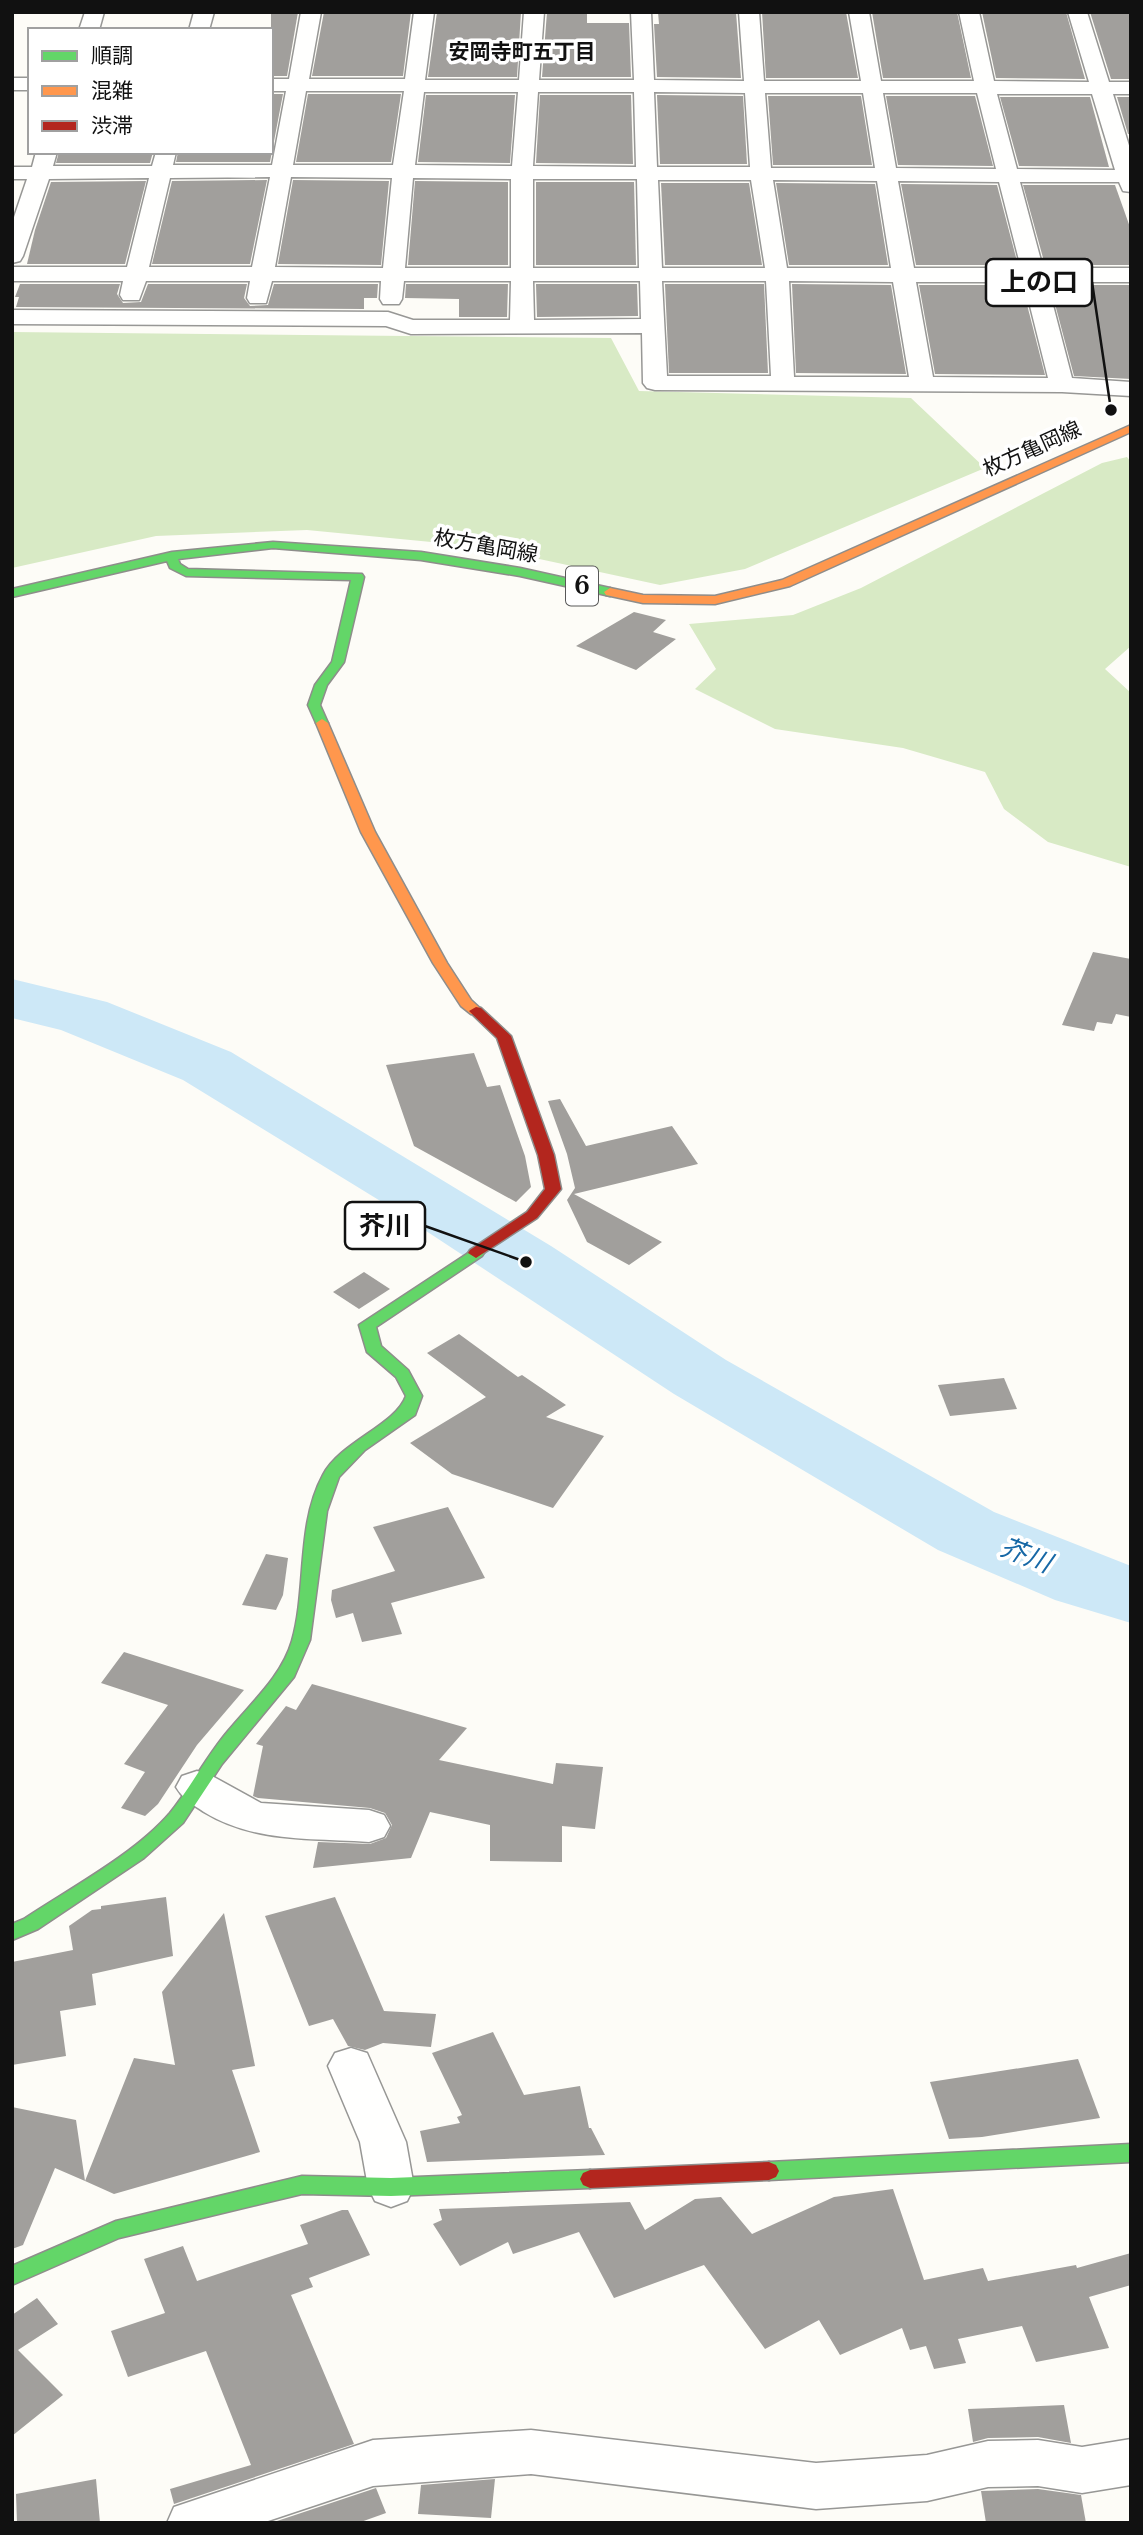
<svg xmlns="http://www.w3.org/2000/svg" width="1143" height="2535" viewBox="0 0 1143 2535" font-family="'Libre Baskerville','Noto Sans JP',serif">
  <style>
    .forest { fill: #d8eac5 }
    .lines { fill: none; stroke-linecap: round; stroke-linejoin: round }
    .river { fill: #cde8f7; fill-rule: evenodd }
    .building { fill: #a19f9c }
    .street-casing { stroke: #979795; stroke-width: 3 }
    .fast-casing { stroke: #8e8d8b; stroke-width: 3 }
    .slow-casing { stroke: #8e8d8b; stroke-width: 3 }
    .jam-casing { stroke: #8e8d8b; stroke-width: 3 }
    .street { fill: #fffffe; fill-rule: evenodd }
    .fast { fill: #63d668; fill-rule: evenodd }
    .slow { fill: #ff974d; fill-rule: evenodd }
    .jam { fill: #b3261e; fill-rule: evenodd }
    .labels { text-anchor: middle; stroke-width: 7; stroke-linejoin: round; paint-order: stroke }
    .far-neighbourhood-label { font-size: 21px; font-weight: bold; fill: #111; stroke: #fff }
    .far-street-label { font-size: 21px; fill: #111; stroke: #fff }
    .shield { fill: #fff; stroke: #585858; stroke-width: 2 }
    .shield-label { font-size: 23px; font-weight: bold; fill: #111 }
    .water-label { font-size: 26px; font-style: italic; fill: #1768a6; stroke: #fff }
    .leader { fill: none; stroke: #111; stroke-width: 2.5 }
    .callout-dot { fill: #111; stroke: #fff; stroke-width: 2.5 }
    .callout { fill: #fff; stroke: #111; stroke-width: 2.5 }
    .callout-label { font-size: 26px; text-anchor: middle; font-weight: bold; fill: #111 }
  </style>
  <rect width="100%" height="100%" fill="#fdfcf7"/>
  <g class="forest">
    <polygon points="12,332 611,338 639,391 911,398 985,468 745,569 660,585 483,547 307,530 156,536 12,568"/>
    <polygon points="1127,457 1131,462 1131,646 1105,669 1131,693 1131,867 1048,842 1004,809 985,772 903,748 775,729 695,689 716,669 689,624 793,615 861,588 1102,463"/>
  </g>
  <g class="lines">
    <polygon class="river" points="12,979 107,1002 231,1052 551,1246 726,1360 994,1512 1131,1566 1131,1623 1055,1600 938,1550 674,1394 382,1202 183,1080 61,1030 12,1018"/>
  </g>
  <g class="building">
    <polygon points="271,12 298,12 287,76 271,76"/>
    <polygon points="324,12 411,12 403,76 312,76"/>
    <polygon points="437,12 521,12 517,77 428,77"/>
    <polygon points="547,12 587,12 587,23 629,23 631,77 542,77"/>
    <polygon points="658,12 736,12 741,78 657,77 654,24 659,24"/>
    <polygon points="762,12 846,12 858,78 766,78"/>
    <polygon points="872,12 957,12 971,78 883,78"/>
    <polygon points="982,12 1066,12 1085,79 996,78"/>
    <polygon points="1090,12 1131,12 1131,79 1111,79"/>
    <polygon points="271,94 283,94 270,162 176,162 178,152 271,152"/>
    <polygon points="308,94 401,94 391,162 296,162"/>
    <polygon points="426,95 515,95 510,163 418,162"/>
    <polygon points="540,95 631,95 633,164 536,163"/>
    <polygon points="657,95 743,96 747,164 660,164"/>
    <polygon points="768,96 861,96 872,165 773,165"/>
    <polygon points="886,96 975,96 993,166 898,165"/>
    <polygon points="1000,97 1090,97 1109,167 1019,166"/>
    <polygon points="1117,97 1131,97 1131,134 1128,134"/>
    <polygon points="59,152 153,152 150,163 56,163"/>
    <polygon points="267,180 250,264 152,264 172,181"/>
    <polygon points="293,180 389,181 381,265 278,264"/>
    <polygon points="146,181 125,264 27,264 35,230 51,182"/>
    <polygon points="415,181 508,182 508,265 408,265"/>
    <polygon points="536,182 634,182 636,265 536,265"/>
    <polygon points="661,183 749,183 762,265 665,265"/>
    <polygon points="776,183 875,184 888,265 789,265"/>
    <polygon points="901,184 997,185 1018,265 916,265"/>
    <polygon points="1023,185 1115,185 1131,230 1131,265 1045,265"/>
    <polygon points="20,284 120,284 117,294 123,303 141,302 148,284 247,284 244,298 250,306 268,305 274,284 378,284 377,298 364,298 364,309 16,307 19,297 15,297"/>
    <polygon points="406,284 508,284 507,317 459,317 459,299 405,298"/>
    <polygon points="536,284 637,284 638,316 537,317"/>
    <polygon points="665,284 764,284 768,373 669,373"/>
    <polygon points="792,284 891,285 906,374 796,373"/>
    <polygon points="919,285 1022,285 1045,375 935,374"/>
    <polygon points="1050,285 1131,285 1131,379 1074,376"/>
    <polygon points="634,612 666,620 653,632 676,639 636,670 576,646"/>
    <polygon points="1093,952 1131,959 1131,1017 1116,1014 1112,1024 1097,1022 1094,1031 1062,1025"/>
    <polygon points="474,1053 487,1087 500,1085 525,1156 531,1187 516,1202 414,1146 386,1065"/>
    <polygon points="560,1099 586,1146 672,1126 698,1164 574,1194 662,1242 629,1265 587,1242 567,1200 575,1188 567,1154 548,1101"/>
    <polygon points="364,1272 390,1289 359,1309 333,1292"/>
    <polygon points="459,1334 518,1377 522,1375 566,1405 546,1417 604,1436 553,1508 452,1474 410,1443 486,1397 427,1353"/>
    <polygon points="1004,1378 1017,1409 950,1416 938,1385"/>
    <polygon points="448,1507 485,1578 391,1603 402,1634 362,1642 353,1613 336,1618 331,1600 332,1590 395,1571 373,1527"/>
    <polygon points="266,1554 288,1558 283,1595 276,1610 242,1605"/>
    <polygon points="124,1652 244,1690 197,1745 158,1804 145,1816 121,1808 145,1772 124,1764 168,1705 101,1683"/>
    <polygon points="312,1684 467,1728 439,1760 553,1784 556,1763 603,1767 595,1829 562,1826 562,1862 490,1861 490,1825 430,1812 411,1858 313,1868 318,1842 370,1844 386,1838 392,1825 385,1813 370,1808 258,1798 253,1796 263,1746 256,1744 286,1706 296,1710"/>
    <polygon points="166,1897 173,1956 92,1974 96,2005 60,2011 66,2056 12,2065 12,1962 73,1950 69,1926 92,1910 101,1909 101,1906"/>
    <polygon points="335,1897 384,2011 436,2014 431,2047 383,2043 365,2050 348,2046 333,2019 309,2026 265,1916"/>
    <polygon points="224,1913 255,2066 232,2070 260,2152 114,2194 85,2181 134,2058 175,2065 162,1992"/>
    <polygon points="493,2032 524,2095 580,2086 589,2128 591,2128 605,2155 427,2162 420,2131 460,2123 457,2117 462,2115 432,2053"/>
    <polygon points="1078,2059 1100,2118 982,2137 949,2139 930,2082"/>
    <polygon points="12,2107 76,2120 85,2181 55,2168 23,2245 12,2249"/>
    <polygon points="893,2189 924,2280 983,2268 988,2281 1076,2265 1077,2268 1131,2253 1131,2285 1089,2297 1109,2348 1036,2362 1022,2326 958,2339 966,2363 934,2369 926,2346 910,2350 902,2328 840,2355 819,2320 765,2349 704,2265 614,2298 579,2232 513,2254 508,2242 460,2266 433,2224 442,2220 439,2209 630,2202 645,2230 695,2199 721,2197 752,2234 834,2197"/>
    <polygon points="342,2210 348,2210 370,2255 309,2278 313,2287 291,2295 354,2444 174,2504 170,2489 251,2465 206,2351 128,2377 111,2331 165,2313 144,2259 183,2246 197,2281 308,2244 300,2225"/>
    <polygon points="37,2298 58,2324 18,2350 63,2395 12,2436 12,2315"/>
    <polygon points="1064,2405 1071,2443 1038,2437 988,2438 973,2442 968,2409"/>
    <polygon points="96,2479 100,2523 17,2523 16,2494"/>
    <polygon points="495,2479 491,2518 418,2514 421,2485"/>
    <polygon points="376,2488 386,2513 358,2523 271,2523"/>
    <polygon points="1038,2489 1081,2495 1086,2523 986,2523 981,2491"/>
  </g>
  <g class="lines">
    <defs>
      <g id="street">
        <polygon points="85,12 104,12 99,30 79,30"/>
        <polygon points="194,12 214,12 209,30 189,30"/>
        <path d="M301,12h20l-12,67h96l9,-67h20l-9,68h94l5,-68h20l-5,68h95l-3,-68h20l3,68 90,1 -5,-69h20l5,69h97l-12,-69h20l12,69h93l-15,-69h20l15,69 95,1 -21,-70h19l22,70h22v12h-18l18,58v40l-8,-1 -4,-9h-99l23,86h88v14h-84l25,96 59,4v14l-69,-4 -407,-2 -8,-2 -4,-5 -1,-50 -231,1 -25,-8 -374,-2v-14l376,2 25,8h97l1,-39h-107l-2,18 -3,5h-16l-3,-5 1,-18h-109l-6,22h-16l-3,-5 3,-17h-104l-7,19h-16l-3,-5 3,-14h-111v-14h115l22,-89 -100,1 -26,77 -3,5 -8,2v-40l15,-44h-15v-12h20l4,-15h21l-4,14h99l4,-14h20l-3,13h99l14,-74h-15v-12h18zM306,91h98l-11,74h-100zM424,92h94l-6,74 -97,-1zM538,92h96l2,75 -103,-1zM654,92l91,1 5,74h-93zM765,93h98l12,75h-104zM883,93h94l19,76 -100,-1zM997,94h95l23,76 -98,-1zM270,177l-18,90h-103l21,-89zM291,177l101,1 -9,90 -108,-1zM413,178l98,1v89h-106zM533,179h104l2,89h-106zM658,180h93l14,88h-103zM773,180l104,1 14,87h-104zM898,181l101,1 22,86h-107zM533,281h107l1,38 -107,1zM662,281h104l5,95h-104zM789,281l104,1 16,95h-115zM916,282h108l24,96 -115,-1z"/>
        <rect x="12" y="78" width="18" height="12"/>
        <path d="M197,1771l15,5 49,27 108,7 15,5 6,11 -6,11 -15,5c-58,-4 -114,1 -165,-30 -12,-8 -21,-13 -28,-25l6,-11z"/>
        <polygon points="351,2048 367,2053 406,2142 414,2187 407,2201 391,2207 375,2201 368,2187 360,2142 328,2066 335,2053"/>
        <polygon points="531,2430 816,2463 927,2455 988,2441 1038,2440 1082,2447 1131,2439 1131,2485 1082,2493 1038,2486 988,2487 927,2501 816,2509 531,2474 373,2486 262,2523 167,2523 174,2507 373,2440"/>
      </g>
      <g id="fast">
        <polygon points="273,542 421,552 520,568 610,588 616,592 610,596 520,576 421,560 273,548 178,559 180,564 188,569 362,574 364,577 344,662 327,685 320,705 328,723 322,727 316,723 308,705 315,685 332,662 351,580 186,576 170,568 167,561 12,597 12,589 172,552"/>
        <path d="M476,1248l8,5 -2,3 -106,71 5,19 27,24 14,26 -7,19 -50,35 -26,27 -12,34 -17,129 -16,37 -72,87 -39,59 -39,35 -106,71 -26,11v-16l12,-5c45,-30 111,-65 146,-106 21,-26 36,-56 58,-82 23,-28 54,-55 64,-90 15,-53 4,-116 31,-166 17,-33 73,-50 83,-79l-10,-19 -29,-25 -8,-27z"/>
        <polygon points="1131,2144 1131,2162 769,2180 762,2177 759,2171 762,2165 769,2162"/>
        <polygon points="590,2170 597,2173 600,2179 597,2185 590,2188 391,2196 302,2194 119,2238 12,2285 12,2266 116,2221 302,2176 391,2178"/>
      </g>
      <g id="slow">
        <polygon points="1131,425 1131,432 790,586 715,604 643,603 606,595 604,592 610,588 643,595 715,596 782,580"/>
        <polygon points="322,719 328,723 375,832 447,963 471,1000 483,1011 481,1014 471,1014 461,1006 433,963 361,832 316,723"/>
      </g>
      <g id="jam">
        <polygon points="476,1007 481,1008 511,1036 554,1155 561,1189 537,1218 476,1258 468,1253 470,1250 527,1212 545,1189 538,1155 497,1038 469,1011"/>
        <polygon points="769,2162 776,2165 779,2171 776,2177 769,2180 590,2188 583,2185 580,2179 583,2173 590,2170"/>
      </g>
    </defs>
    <use href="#street" class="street-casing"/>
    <use href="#fast" class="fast-casing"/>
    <use href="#slow" class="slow-casing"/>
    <use href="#jam" class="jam-casing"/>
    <use href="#street" class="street"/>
    <use href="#fast" class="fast"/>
    <use href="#slow" class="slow"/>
    <use href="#jam" class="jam"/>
  </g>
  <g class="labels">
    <g class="far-neighbourhood-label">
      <text x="522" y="59">安岡寺町五丁目</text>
    </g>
    <g class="far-street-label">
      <text transform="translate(1032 449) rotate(-24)" y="7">枚方亀岡線</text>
      <text transform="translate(486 546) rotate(10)" y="7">枚方亀岡線</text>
    </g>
    <rect class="shield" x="566" y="566.5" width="32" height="39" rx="5"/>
    <g class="shield-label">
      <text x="582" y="594">6</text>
    </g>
    <g class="water-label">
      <text transform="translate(1026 1555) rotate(21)" y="9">芥川</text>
    </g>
  </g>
  <path class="leader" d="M1111 410L1092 282M526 1262L425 1226"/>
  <g class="callout-dot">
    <circle cx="1111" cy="410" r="7"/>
    <circle cx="526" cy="1262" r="7"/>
  </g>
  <g class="callout">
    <rect x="986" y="259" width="106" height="47" rx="7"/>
    <rect x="345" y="1202" width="80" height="47" rx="7"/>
  </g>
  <g class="callout-label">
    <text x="1039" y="291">上の口</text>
    <text x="385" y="1235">芥川</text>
  </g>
  <rect width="1143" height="2535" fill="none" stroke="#111111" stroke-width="28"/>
  <rect x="28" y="28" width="245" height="126" fill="#ffffff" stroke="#a0a0a0" stroke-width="2"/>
  <rect x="42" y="51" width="35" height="10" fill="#63d668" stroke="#a0a0a0" stroke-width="2"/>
  <text x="91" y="63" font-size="21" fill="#111111">順調</text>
  <rect x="42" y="86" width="35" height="10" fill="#ff974d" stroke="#a0a0a0" stroke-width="2"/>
  <text x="91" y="98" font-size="21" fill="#111111">混雑</text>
  <rect x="42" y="121" width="35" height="10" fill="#b3261e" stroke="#a0a0a0" stroke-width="2"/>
  <text x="91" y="133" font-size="21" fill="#111111">渋滞</text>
</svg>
